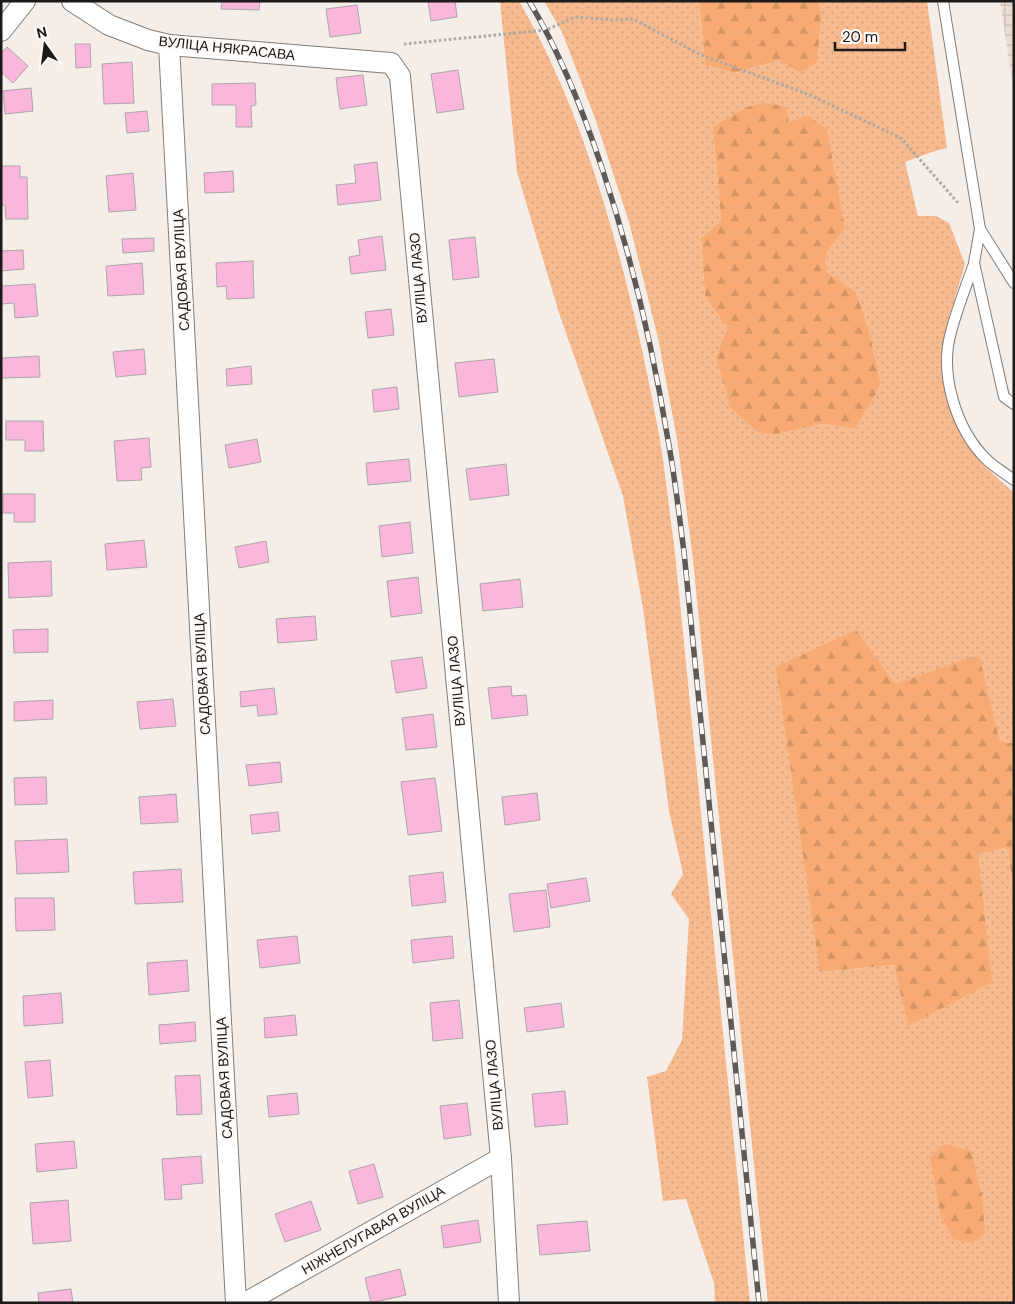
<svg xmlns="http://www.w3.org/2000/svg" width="1015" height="1304" viewBox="0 0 1015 1304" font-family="'DM Sans',sans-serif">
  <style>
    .industrial { fill: url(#industrial-grid) }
    .grass { fill: url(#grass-dots); fill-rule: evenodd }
    .forest { fill: url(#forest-firs) }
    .building { fill: #fbb6dc; stroke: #ada6aa }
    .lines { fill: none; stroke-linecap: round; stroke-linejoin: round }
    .lane-casing { stroke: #837d78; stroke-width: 12 }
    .street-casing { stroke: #837d78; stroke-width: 22 }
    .path { stroke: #ada8a4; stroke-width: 3; stroke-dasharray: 2.5 2.5; stroke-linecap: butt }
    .lane { stroke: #fff; stroke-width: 10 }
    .street { stroke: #fff; stroke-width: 20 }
    .rail-casing { stroke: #5c5956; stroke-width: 5.5 }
    .rail { stroke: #fffaf8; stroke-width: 4; stroke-dasharray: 11; stroke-linecap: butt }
    .labels { text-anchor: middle; stroke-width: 4.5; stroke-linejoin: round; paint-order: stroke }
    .street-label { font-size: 14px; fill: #1c1a18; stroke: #fffaf8 }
  </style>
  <defs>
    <pattern id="industrial-grid" width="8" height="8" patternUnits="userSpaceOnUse" patternTransform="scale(1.25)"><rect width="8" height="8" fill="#ecded5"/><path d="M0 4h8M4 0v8" fill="none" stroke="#cabeb6"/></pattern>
    <pattern id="grass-dots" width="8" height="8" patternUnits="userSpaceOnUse" patternTransform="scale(1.25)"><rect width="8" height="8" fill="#f6ba8e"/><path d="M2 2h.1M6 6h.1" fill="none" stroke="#d29f7a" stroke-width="1.8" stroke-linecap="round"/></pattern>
    <pattern id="forest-firs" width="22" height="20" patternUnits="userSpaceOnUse" patternTransform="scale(1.25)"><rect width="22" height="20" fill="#f7ab72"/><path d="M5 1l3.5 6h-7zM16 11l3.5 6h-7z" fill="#d39362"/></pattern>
  </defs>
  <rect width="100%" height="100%" fill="#f4ede8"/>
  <polygon class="industrial" points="1000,1 1014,1 1014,93"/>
  <g class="grass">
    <path d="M500,1h19c33,56 57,116 77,177 28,86 48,174 64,262 6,38 10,76 15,113l75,750h-35l-1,-20 -28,-84 -23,2 -16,-124 19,-6 16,-31 7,-121 -18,-25 12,-20 -14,-63 -26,-203 -20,-112 -64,-183 -42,-141z"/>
    <path d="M544,1h155l6,64 30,8 44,-13 21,11 21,-57 -2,-13h108l20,147 -15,4 -27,10 13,54h18l13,7 16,41 -20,68 -4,26 6,43 15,37 20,26 32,29v250l-14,1 -180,228 74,-7 14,60 70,-170 30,-8 6,57v399h-246l-76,-752 -15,-112 -19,-101 -29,-116 -33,-101 -34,-89zM789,123l56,106 -18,23 -1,19 30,21 13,38 12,54 -25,45 -33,-5 -45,10 -62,-78 11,-28 -22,-31 -4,-59 20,-17 -8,-94zM944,1144l27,7 11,43z"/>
  </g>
  <g class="forest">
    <polygon points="699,1 819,1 821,14 817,62 800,72 779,60 735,73 705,65"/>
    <polygon points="766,103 786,107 789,123 808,115 827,130 845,229 827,252 826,271 856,292 869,330 881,384 856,429 823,424 778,434 759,433 731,408 716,356 727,328 705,297 701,238 721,221 713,127 747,107"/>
    <polygon points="856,630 895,684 979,655 1000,743 1014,743 1014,904 1008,847 978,855 992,982 908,1026 894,965 820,972 776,667"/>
    <polygon points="944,1144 971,1150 982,1194 985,1233 972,1243 953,1239 941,1216 930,1157"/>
  </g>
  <g class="building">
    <polygon points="222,1 260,1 259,10 221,9"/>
    <polygon points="428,1 455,1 457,17 431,21"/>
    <polygon points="357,5 361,33 330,37 326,9"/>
    <polygon points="75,44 90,44 91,67 76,68"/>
    <polygon points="7,47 28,66 13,83 1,72 1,53"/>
    <polygon points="132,62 134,103 104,104 102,64"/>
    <polygon points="458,70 464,109 437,113 431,74"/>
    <polygon points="363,75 367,105 340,109 336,78"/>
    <polygon points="255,83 256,105 251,106 252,127 236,127 236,105 212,105 212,84"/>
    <polygon points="31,88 33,111 5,114 3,91"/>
    <polygon points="147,111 149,131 127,133 125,113"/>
    <polygon points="377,162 381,200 338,205 336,185 356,183 354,165"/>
    <polygon points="1,166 20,166 20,177 27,177 28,219 6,219 5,205 1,205"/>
    <polygon points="233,171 234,192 205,193 204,173"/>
    <polygon points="133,173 136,210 109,212 106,176"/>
    <polygon points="382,236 386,270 351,274 349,257 360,255 358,240"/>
    <polygon points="475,237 479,277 453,280 449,240"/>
    <polygon points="154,238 154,251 123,253 122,239"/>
    <polygon points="23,250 24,269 1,271 1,251"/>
    <polygon points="253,261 254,298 227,299 226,286 217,287 216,263"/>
    <polygon points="142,263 144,294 108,296 106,266"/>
    <polygon points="35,284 38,316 15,318 14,303 1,304 1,286"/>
    <polygon points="391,309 394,335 368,338 365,312"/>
    <polygon points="144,349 146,374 116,377 113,352"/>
    <polygon points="39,356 40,377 2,378 1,358"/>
    <polygon points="494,359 498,392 459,397 455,363"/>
    <polygon points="251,366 252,384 227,386 226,369"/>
    <polygon points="397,387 399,409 374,412 372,390"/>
    <polygon points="6,421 43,421 44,451 25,451 25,440 6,440"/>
    <polygon points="149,438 151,467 141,468 142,480 117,481 114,441"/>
    <polygon points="257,439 261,462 229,468 225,445"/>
    <polygon points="409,459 411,481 368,485 366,463"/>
    <polygon points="506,464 509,495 470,500 466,469"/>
    <polygon points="3,494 35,494 35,522 14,522 14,513 3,513"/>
    <polygon points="410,522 413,553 382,557 379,526"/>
    <polygon points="144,540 147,567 107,570 105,544"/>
    <polygon points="266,541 269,562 239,568 235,547"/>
    <polygon points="51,561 52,596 9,598 8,563"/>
    <polygon points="418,577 422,613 391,617 387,581"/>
    <polygon points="520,579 523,607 483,611 480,584"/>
    <polygon points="315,616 317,640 278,643 276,619"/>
    <polygon points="48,629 48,652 14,653 13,630"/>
    <polygon points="422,657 427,688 396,693 391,661"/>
    <polygon points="511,686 512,696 526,695 528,715 492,719 488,688"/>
    <polygon points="274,688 277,714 258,716 257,705 241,707 240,692"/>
    <polygon points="173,699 176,726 140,729 137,702"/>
    <polygon points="53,700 53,719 14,721 14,702"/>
    <polygon points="433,714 437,747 406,750 402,718"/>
    <polygon points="280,762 282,782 249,786 246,765"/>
    <polygon points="46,777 47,804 15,805 14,778"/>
    <polygon points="435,778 442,831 408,835 401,782"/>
    <polygon points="537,793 540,820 505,825 502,797"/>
    <polygon points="176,794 178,822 141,824 139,797"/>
    <polygon points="278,812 280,831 252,834 250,815"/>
    <polygon points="67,839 69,872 17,874 15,841"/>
    <polygon points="181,869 183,902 135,904 133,872"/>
    <polygon points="443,872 446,902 412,906 409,876"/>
    <polygon points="586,878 590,901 551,908 547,884"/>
    <polygon points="546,890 550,927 514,932 509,894"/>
    <polygon points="15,898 54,898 55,930 16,931"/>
    <polygon points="297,936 300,963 260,968 257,940"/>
    <polygon points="452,936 454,958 413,963 411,940"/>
    <polygon points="187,960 189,991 149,995 147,963"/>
    <polygon points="61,993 63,1023 24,1026 23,996"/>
    <polygon points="459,1000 463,1038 433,1041 430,1003"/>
    <polygon points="561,1003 564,1027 527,1032 524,1008"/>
    <polygon points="295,1015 297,1035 265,1038 264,1018"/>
    <polygon points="195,1022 196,1041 160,1044 159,1025"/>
    <polygon points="50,1060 53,1096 28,1098 25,1062"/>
    <polygon points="200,1075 202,1114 177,1115 175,1076"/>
    <polygon points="565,1091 568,1124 535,1127 532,1094"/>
    <polygon points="297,1093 299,1114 269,1117 267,1096"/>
    <polygon points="467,1103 471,1135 444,1139 440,1106"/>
    <polygon points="74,1141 77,1168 37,1172 35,1144"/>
    <polygon points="201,1156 203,1183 181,1185 182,1199 165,1200 162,1159"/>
    <polygon points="374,1164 383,1197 358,1204 349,1171"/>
    <polygon points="68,1200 71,1241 33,1244 30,1203"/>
    <polygon points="311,1201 321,1230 285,1242 275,1214"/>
    <polygon points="478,1220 481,1242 444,1248 441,1226"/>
    <polygon points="587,1221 590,1251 540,1255 537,1225"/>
    <polygon points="400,1269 406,1295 371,1303 365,1278"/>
    <polygon points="71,1289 73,1303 39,1303 38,1293"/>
  </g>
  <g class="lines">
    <defs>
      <g id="lane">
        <polyline points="943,1 980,229 974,263 1004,397 1014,404"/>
        <polyline points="980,229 1014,283"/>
        <path d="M974,264c-8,22 -17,45 -23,68 -12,42 5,97 35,127 8,8 19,14 28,21"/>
      </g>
      <g id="street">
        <polyline points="72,1 109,25 148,40 169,45 391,63 400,76 501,1158 509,1303"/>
        <polyline points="1,31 25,1"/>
        <polyline points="169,45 236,1303"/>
        <polyline points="245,1303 501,1158"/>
      </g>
    </defs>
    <use href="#lane" class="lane-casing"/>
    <use href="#street" class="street-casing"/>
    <polyline class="path" points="404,44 546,30 575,17 613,20 633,19 701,55 810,95 901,138 959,204"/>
    <use href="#lane" class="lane"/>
    <use href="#street" class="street"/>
    <defs>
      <path id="rail" d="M529,1c32,53 55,112 74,170 29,88 50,178 65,269 7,37 11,75 16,112l75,751"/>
    </defs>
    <use href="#rail" class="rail-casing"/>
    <use href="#rail" class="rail"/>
  </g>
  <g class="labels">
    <g class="street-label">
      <text transform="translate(227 48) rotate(6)" y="5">ВУЛІЦА НЯКРАСАВА</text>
      <text transform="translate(181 270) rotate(-93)" y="5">САДОВАЯ ВУЛІЦА</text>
      <text transform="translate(418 278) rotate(-95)" y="5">ВУЛІЦА ЛАЗО</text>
      <text transform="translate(202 674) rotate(-93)" y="5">САДОВАЯ ВУЛІЦА</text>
      <text transform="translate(456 681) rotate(-95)" y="5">ВУЛІЦА ЛАЗО</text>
      <text transform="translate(224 1078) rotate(-93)" y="5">САДОВАЯ ВУЛІЦА</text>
      <text transform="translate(494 1085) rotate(-95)" y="5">ВУЛІЦА ЛАЗО</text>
      <text transform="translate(373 1230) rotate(-30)" y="5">НІЖНЕЛУГАВАЯ ВУЛІЦА</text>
    </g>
  </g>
  <rect width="1015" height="1304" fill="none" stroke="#1c1a18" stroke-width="5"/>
  <g transform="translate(45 45) rotate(346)" stroke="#fffaf8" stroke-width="4" paint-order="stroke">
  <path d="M0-4L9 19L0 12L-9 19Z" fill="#1c1a18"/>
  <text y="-8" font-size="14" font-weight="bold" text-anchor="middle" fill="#1c1a18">N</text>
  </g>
  <path d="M835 42v8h70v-8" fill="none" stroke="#1c1a18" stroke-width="2.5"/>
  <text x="842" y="42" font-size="15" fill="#1c1a18" stroke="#fffaf8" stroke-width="4" paint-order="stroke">20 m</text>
</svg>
